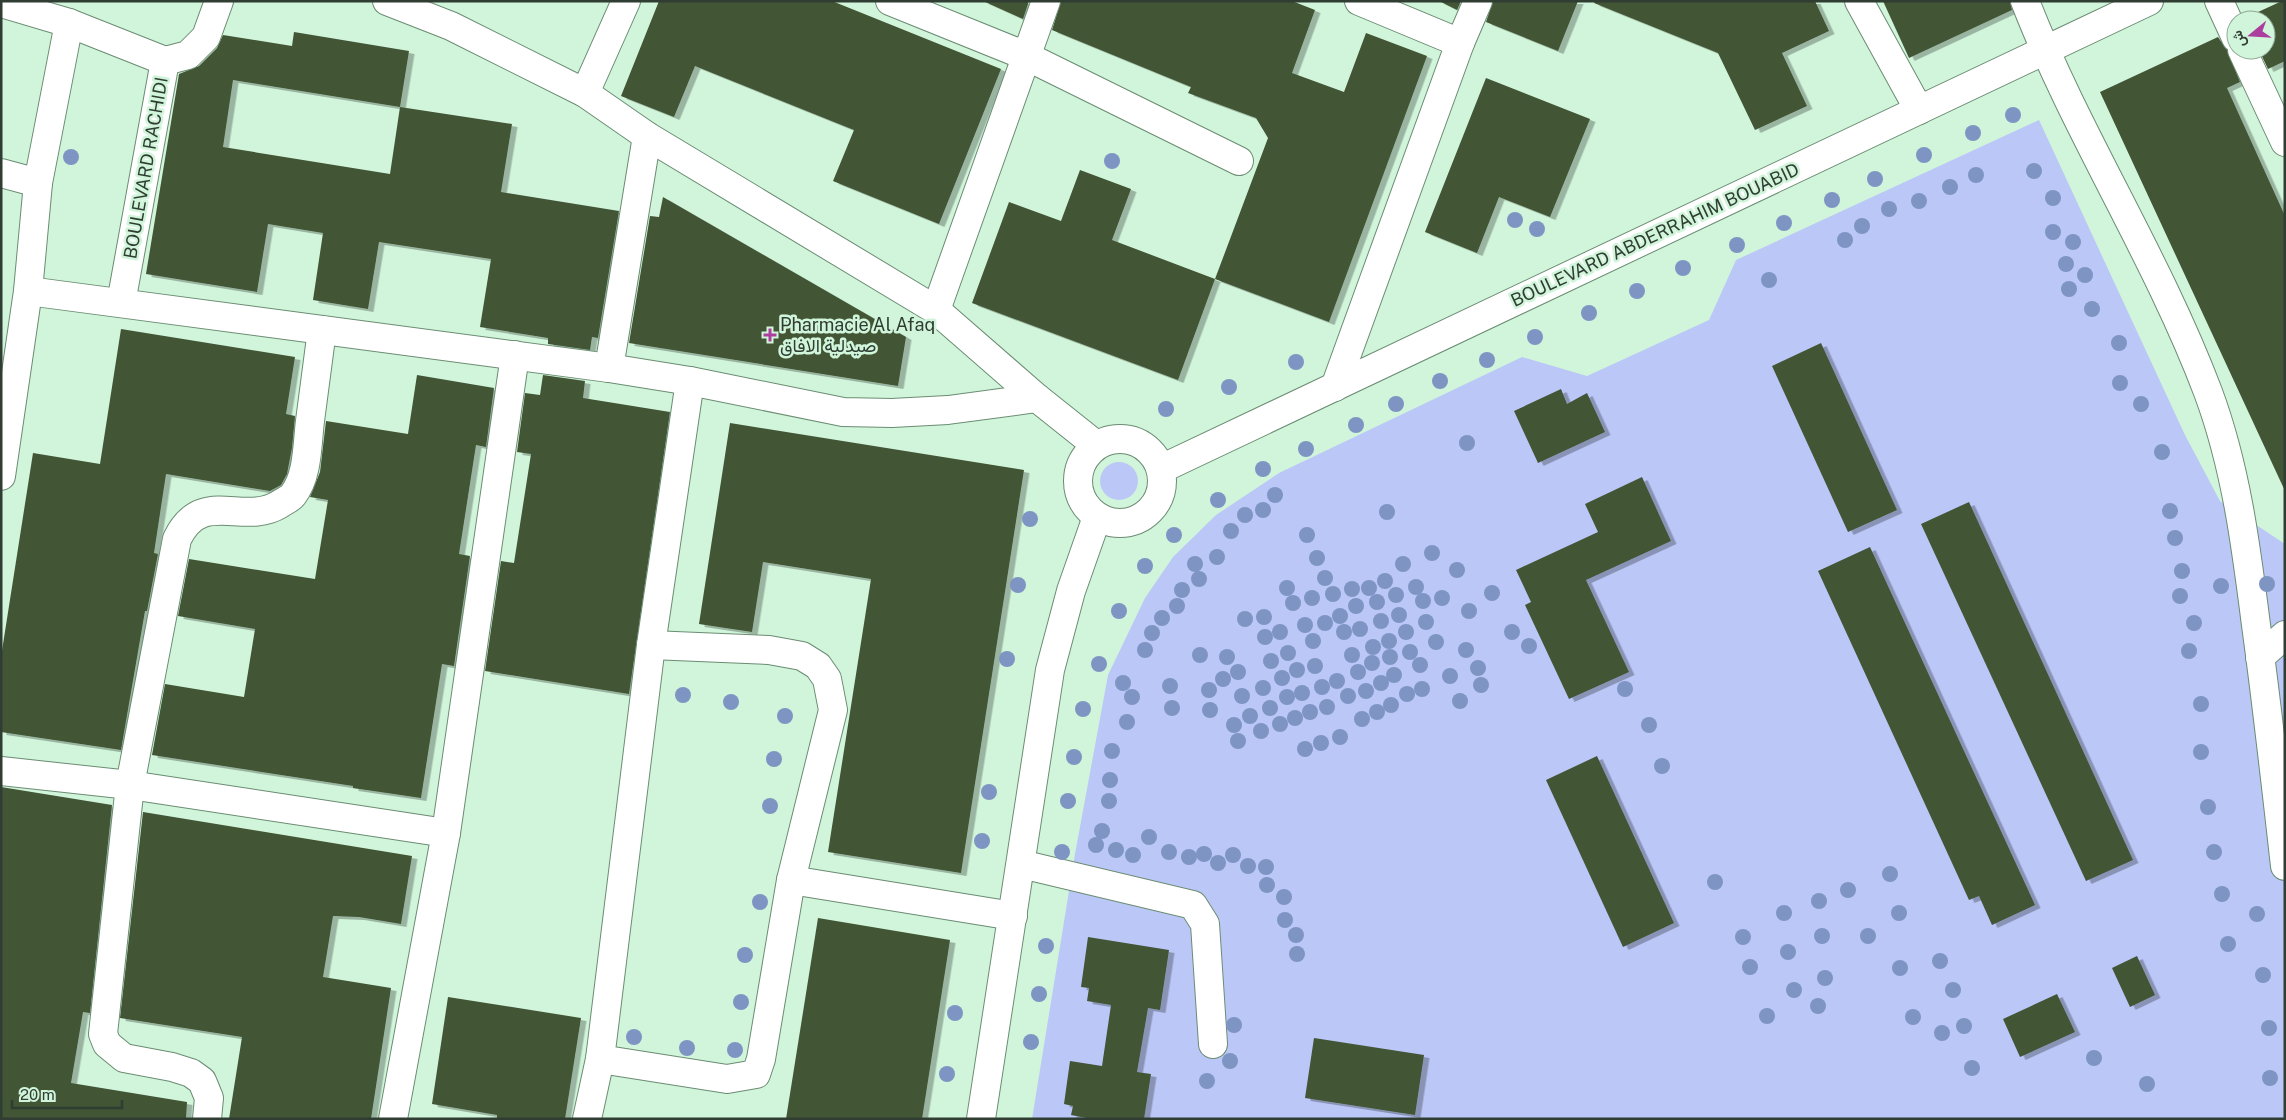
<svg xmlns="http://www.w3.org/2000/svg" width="2286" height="1120" viewBox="0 0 2286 1120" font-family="'Public Sans',Vazirmatn,sans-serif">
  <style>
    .green { fill: #bbc8f7 }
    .building { fill: #425436; fill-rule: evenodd; filter: url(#shadow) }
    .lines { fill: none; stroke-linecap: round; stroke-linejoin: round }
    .street-casing { stroke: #6b8c73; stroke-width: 30 }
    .secondary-casing { stroke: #6b8c73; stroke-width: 30 }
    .street { stroke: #fff; stroke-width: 28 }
    .secondary { stroke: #fff; stroke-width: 28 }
    .tree { fill: #7e94c3 }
    .poi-dot { fill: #ac3f9e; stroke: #d1f5da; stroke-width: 2 }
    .labels { text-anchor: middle; stroke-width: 5; stroke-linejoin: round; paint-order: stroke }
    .street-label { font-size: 18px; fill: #2f3d33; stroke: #d1f5da }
    .poi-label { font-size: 18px; fill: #2f3d33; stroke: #d1f5da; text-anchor: start }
  </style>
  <defs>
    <filter id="shadow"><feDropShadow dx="5.5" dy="3" stdDeviation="0" flood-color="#0004"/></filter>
  </defs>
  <rect width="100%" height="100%" fill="#d1f5da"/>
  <g class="green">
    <polygon points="2039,120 2185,435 2220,501 2285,544 2285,1119 1032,1119 1075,854 1108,675 1145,598 1173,557 1216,515 1279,473 1522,357 1587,376 1709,320 1736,260"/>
    <circle cx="1119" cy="481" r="19"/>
  </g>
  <g class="building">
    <polygon points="659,1 832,1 1001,69 939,224 833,181 854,130 695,66 674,117 621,96"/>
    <polygon points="983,1 1029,1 1023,19"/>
    <polygon points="1061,1 1292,1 1315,10 1292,73 1344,92 1366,33 1427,56 1329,322 1215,279 1268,138 1256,118 1188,93 1191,87 1052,30"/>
    <polygon points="1439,1 1461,1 1457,10"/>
    <polygon points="1493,1 1578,1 1558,51 1486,22"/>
    <polygon points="1595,1 1815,1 1829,31 1782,53 1807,106 1755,130 1718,53 1594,3"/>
    <polygon points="1883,1 2010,1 2012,10 1909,58"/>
    <polygon points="2282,1 2285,1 2285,61 2268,69 2259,50 2266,50 2266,20 2246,20 2245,18"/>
    <path d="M294,32l115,19 -9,56 112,17 -11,68 118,19 -21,127 -6,-1 -2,13 -42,-6v-6l-68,-11 11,-68 -112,-17 -11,67 -55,-9 10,-67 -55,-9 -11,68 -111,-18 33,-200 20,-8 18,-18 6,-13 69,11zM233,80l167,27 -10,67 -167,-27z"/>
    <polygon points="2218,37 2227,50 2240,82 2227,88 2285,216 2285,491 2100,92"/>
    <polygon points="1486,78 1590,119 1550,217 1499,197 1477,253 1425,232"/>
    <polygon points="1080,170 1131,189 1112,240 1215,279 1178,380 972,303 1009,202 1061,221"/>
    <polygon points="663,197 906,337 898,386 629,343 650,216 659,217"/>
    <polygon points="121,329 295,357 286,414 295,416 292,448 287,474 281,485 270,491 166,474 154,553 158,554 147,611 145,611 121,750 1,732 1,657 33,453 100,464"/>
    <polygon points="1821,343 1897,510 1848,532 1772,366"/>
    <polygon points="417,375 494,388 486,447 476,445 459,554 470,556 454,666 442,664 421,798 353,788 353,786 152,755 165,684 244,697 255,629 178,616 189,559 315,579 328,500 310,497 320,472 326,421 408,434"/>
    <polygon points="543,375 585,381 583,398 670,412 629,694 485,671 501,561 514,563 531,454 517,452 525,393 540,395"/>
    <polygon points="1561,389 1567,404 1587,393 1605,432 1538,463 1514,411"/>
    <polygon points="730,423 1024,470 961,873 828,852 871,579 763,562 752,632 699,624"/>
    <polygon points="1642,477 1671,541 1586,580 1629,672 1569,699 1525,605 1531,602 1516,570 1598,532 1585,504"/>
    <polygon points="1969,502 2133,860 2086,881 1921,524"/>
    <polygon points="1870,547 2035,905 1992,925 1979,896 1969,900 1818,571"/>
    <polygon points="1597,756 1674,923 1623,947 1546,780"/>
    <polygon points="1,787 112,805 90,1013 83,1012 71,1083 187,1102 186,1119 1,1119"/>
    <polygon points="143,812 412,856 401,924 359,917 333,916 323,977 391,988 371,1119 229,1119 242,1037 120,1018"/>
    <polygon points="818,918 950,940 922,1119 786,1119"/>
    <polygon points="1088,937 1169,950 1160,1010 1148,1008 1137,1072 1151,1074 1144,1119 1092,1119 1071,1115 1073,1106 1064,1104 1070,1061 1102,1066 1111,1005 1087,1001 1089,988 1081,987"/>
    <polygon points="2137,956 2155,995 2130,1007 2112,968"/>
    <polygon points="2057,994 2075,1032 2020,1057 2003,1019"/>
    <polygon points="448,997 581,1018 565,1119 497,1119 497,1115 432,1104"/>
    <polygon points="1314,1038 1424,1055 1415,1115 1305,1098"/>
  </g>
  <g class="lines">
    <defs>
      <g id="street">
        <polyline points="387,1 451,26 585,93 647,136 936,310 1037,398 1096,445"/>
        <polyline points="890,1 1026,56 1239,161"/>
        <polyline points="1359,1 1460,43"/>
        <polyline points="1859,1 1919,110"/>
        <path d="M2025,1c52,134 132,256 183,391 28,75 38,154 48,233 11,80 20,161 29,241"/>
        <polyline points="2219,1 2236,38"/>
        <polyline points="1,3 69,23 165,61"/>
        <polyline points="2242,50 2285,142"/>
        <polyline points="585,93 626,1"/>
        <polyline points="1,173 38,183"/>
        <polyline points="28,291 609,368 690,381 843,412 892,413 948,410 1037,398"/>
        <polyline points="121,303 165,61 188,55 206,37 219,1"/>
        <polyline points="936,310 1046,1"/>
        <polyline points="609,368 647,136"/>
        <polyline points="1335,387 1460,43 1478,1"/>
        <polyline points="1,476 28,291 38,183 69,23"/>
        <polyline points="2260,657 2285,635"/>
        <polyline points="1,771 130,785 446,833"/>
        <polyline points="1021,864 1193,905 1205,924 1213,1044"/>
        <polyline points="791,880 1013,916"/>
        <polyline points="600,1059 727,1079 756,1074 761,1059 791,880 833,710 827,679 818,666 802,656 769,650 651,645"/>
        <path d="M207,1119l2,-21 -7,-17 -11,-8 -19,-6 -48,-9 -17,-14 -4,-10 27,-249 47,-246c25,-52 66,-12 103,-35 4,-3 10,-5 13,-9 15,-19 14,-50 17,-74 4,-30 8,-60 12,-91"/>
        <polyline points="393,1119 446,833 515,355"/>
        <polyline points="587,1119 600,1059 651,645 690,381"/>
      </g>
      <g id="secondary">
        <circle cx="1120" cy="481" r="42"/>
        <polyline points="1161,469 2149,1"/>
        <polyline points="981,1119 1050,670 1071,591 1097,517"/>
      </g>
    </defs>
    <use href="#street" class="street-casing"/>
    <use href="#secondary" class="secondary-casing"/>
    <use href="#street" class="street"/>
    <use href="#secondary" class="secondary"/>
  </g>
  <g class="tree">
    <circle cx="2013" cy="115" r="8"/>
    <circle cx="1973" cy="133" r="8"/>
    <circle cx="1924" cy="155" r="8"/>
    <circle cx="71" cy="157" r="8"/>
    <circle cx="1112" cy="161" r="8"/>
    <circle cx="2034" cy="171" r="8"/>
    <circle cx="1976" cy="175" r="8"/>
    <circle cx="1875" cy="179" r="8"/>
    <circle cx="1950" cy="187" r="8"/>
    <circle cx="2053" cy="198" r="8"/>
    <circle cx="1832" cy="200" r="8"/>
    <circle cx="1919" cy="201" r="8"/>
    <circle cx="1889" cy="209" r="8"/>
    <circle cx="1515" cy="220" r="8"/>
    <circle cx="1784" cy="223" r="8"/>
    <circle cx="1862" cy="226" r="8"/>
    <circle cx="1537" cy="229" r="8"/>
    <circle cx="2053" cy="232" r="8"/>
    <circle cx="1845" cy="240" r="8"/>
    <circle cx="2073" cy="242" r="8"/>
    <circle cx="1737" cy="245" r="8"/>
    <circle cx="2066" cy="264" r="8"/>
    <circle cx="1683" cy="268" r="8"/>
    <circle cx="2085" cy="275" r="8"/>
    <circle cx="1769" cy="280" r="8"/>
    <circle cx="2069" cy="289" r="8"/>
    <circle cx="1637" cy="291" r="8"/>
    <circle cx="2092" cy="309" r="8"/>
    <circle cx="1589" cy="313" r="8"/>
    <circle cx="1535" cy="337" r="8"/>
    <circle cx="2119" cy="343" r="8"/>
    <circle cx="1487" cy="360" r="8"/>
    <circle cx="1296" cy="362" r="8"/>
    <circle cx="1440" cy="381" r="8"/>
    <circle cx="2120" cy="383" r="8"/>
    <circle cx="1229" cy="387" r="8"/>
    <circle cx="1396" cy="404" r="8"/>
    <circle cx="2141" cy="404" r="8"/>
    <circle cx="1166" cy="409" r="8"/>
    <circle cx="1356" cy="425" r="8"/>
    <circle cx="1467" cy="443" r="8"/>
    <circle cx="1306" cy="449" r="8"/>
    <circle cx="2162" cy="452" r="8"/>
    <circle cx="1263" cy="469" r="8"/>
    <circle cx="1275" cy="495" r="8"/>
    <circle cx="1218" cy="500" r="8"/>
    <circle cx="1263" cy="510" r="8"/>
    <circle cx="2170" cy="511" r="8"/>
    <circle cx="1387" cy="512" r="8"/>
    <circle cx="1245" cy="515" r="8"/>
    <circle cx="1030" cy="519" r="8"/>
    <circle cx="1231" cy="531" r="8"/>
    <circle cx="1174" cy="535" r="8"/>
    <circle cx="1307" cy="535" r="8"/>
    <circle cx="2175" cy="538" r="8"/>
    <circle cx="1432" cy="553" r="8"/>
    <circle cx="1217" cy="557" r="8"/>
    <circle cx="1317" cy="558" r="8"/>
    <circle cx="1195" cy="564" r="8"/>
    <circle cx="1403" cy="564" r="8"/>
    <circle cx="1145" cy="566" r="8"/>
    <circle cx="1457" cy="570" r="8"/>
    <circle cx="2182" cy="571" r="8"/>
    <circle cx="1325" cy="578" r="8"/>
    <circle cx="1199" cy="579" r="8"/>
    <circle cx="1385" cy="581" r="8"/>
    <circle cx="2267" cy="584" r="8"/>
    <circle cx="1018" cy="585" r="8"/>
    <circle cx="2221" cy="586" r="8"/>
    <circle cx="1416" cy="587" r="8"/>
    <circle cx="1287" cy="588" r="8"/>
    <circle cx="1369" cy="588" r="8"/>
    <circle cx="1352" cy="589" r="8"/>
    <circle cx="1182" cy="590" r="8"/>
    <circle cx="1492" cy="593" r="8"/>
    <circle cx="1333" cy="594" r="8"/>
    <circle cx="1396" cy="595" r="8"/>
    <circle cx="2180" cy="596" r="8"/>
    <circle cx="1312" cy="598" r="8"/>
    <circle cx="1442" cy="598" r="8"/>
    <circle cx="1423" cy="601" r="8"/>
    <circle cx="1377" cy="602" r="8"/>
    <circle cx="1293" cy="603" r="8"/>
    <circle cx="1177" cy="606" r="8"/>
    <circle cx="1356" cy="606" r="8"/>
    <circle cx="1119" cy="611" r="8"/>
    <circle cx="1469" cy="611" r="8"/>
    <circle cx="1399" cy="615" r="8"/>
    <circle cx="1340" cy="616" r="8"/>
    <circle cx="1264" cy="617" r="8"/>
    <circle cx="1162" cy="618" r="8"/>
    <circle cx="1245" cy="619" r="8"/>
    <circle cx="1381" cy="621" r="8"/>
    <circle cx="1426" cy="622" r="8"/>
    <circle cx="1325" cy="623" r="8"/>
    <circle cx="2194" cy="623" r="8"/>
    <circle cx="1305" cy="625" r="8"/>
    <circle cx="1360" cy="629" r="8"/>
    <circle cx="1280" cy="632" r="8"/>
    <circle cx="1344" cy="632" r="8"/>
    <circle cx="1406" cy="632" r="8"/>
    <circle cx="1512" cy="632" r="8"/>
    <circle cx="1152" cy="633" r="8"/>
    <circle cx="1265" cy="637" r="8"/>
    <circle cx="1313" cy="641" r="8"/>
    <circle cx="1389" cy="641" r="8"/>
    <circle cx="1436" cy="642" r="8"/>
    <circle cx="1529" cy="646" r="8"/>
    <circle cx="1373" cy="647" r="8"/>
    <circle cx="1145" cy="650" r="8"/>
    <circle cx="1466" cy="650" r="8"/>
    <circle cx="2189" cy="651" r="8"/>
    <circle cx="1410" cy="652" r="8"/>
    <circle cx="1288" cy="653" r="8"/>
    <circle cx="1200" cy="655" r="8"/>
    <circle cx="1352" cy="655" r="8"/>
    <circle cx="1227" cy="657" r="8"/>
    <circle cx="1390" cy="657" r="8"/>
    <circle cx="1007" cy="659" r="8"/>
    <circle cx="1271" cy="661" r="8"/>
    <circle cx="1372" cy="663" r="8"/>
    <circle cx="1099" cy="664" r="8"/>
    <circle cx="1420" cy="665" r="8"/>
    <circle cx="1315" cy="666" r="8"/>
    <circle cx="1478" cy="668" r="8"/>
    <circle cx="1297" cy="670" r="8"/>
    <circle cx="1238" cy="672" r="8"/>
    <circle cx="1358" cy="672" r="8"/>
    <circle cx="1394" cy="675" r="8"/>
    <circle cx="1450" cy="676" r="8"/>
    <circle cx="1282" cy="678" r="8"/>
    <circle cx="1223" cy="679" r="8"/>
    <circle cx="1337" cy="681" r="8"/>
    <circle cx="1123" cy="683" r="8"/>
    <circle cx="1381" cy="683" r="8"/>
    <circle cx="1481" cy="685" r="8"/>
    <circle cx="1170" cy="686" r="8"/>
    <circle cx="1322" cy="687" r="8"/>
    <circle cx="1263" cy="688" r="8"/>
    <circle cx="1422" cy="689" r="8"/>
    <circle cx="1625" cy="689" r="8"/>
    <circle cx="1209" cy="690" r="8"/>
    <circle cx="1366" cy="691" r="8"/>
    <circle cx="1302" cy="693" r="8"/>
    <circle cx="1407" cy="694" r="8"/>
    <circle cx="683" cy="695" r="8"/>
    <circle cx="1242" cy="696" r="8"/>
    <circle cx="1348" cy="696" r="8"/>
    <circle cx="1132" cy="697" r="8"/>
    <circle cx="1287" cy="697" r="8"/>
    <circle cx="1460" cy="701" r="8"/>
    <circle cx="731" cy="702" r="8"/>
    <circle cx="2201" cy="704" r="8"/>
    <circle cx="1391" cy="705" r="8"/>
    <circle cx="1327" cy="707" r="8"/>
    <circle cx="1172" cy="708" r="8"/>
    <circle cx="1270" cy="708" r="8"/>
    <circle cx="1083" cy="709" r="8"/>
    <circle cx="1210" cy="710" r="8"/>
    <circle cx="1310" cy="712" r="8"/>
    <circle cx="1377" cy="712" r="8"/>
    <circle cx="785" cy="716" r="8"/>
    <circle cx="1250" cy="716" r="8"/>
    <circle cx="1295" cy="718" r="8"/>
    <circle cx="1362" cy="719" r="8"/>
    <circle cx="1127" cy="722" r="8"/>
    <circle cx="1280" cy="724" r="8"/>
    <circle cx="1234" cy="725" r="8"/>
    <circle cx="1649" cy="725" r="8"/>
    <circle cx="1261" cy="731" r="8"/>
    <circle cx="1340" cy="737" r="8"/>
    <circle cx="1238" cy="741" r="8"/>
    <circle cx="1321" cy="743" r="8"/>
    <circle cx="1305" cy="749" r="8"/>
    <circle cx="1112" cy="751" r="8"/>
    <circle cx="2201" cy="752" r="8"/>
    <circle cx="1074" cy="757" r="8"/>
    <circle cx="774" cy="759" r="8"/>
    <circle cx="1662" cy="766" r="8"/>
    <circle cx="1110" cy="780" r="8"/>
    <circle cx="989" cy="792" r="8"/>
    <circle cx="1068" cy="801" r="8"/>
    <circle cx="1109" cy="801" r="8"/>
    <circle cx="770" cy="806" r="8"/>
    <circle cx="2208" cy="807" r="8"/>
    <circle cx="1102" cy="831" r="8"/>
    <circle cx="1149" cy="837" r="8"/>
    <circle cx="982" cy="841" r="8"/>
    <circle cx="1096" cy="845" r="8"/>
    <circle cx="1116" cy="850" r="8"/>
    <circle cx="1062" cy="852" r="8"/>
    <circle cx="1169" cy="852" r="8"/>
    <circle cx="2214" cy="852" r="8"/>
    <circle cx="1204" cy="854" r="8"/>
    <circle cx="1133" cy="855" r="8"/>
    <circle cx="1233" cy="855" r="8"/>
    <circle cx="1189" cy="857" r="8"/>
    <circle cx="1218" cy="863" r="8"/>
    <circle cx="1248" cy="866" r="8"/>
    <circle cx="1266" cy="867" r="8"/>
    <circle cx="1890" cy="874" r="8"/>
    <circle cx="1715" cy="882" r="8"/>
    <circle cx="1267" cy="885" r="8"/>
    <circle cx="1848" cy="890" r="8"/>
    <circle cx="2222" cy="894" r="8"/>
    <circle cx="1284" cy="897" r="8"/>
    <circle cx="1819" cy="901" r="8"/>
    <circle cx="760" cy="902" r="8"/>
    <circle cx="1784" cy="913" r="8"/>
    <circle cx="1899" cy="913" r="8"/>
    <circle cx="2257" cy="914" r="8"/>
    <circle cx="1285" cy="920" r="8"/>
    <circle cx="1296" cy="935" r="8"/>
    <circle cx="1822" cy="936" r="8"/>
    <circle cx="1868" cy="936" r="8"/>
    <circle cx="1743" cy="937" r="8"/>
    <circle cx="2228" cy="944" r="8"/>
    <circle cx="1046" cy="946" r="8"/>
    <circle cx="1788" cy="952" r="8"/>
    <circle cx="1297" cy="954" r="8"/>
    <circle cx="745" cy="955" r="8"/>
    <circle cx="1940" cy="961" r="8"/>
    <circle cx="1750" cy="967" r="8"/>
    <circle cx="1900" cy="968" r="8"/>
    <circle cx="2263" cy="975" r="8"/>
    <circle cx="1825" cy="978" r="8"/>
    <circle cx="1794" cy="990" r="8"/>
    <circle cx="1953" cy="990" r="8"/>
    <circle cx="1039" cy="994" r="8"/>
    <circle cx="741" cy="1002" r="8"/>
    <circle cx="1818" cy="1006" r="8"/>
    <circle cx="955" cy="1013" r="8"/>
    <circle cx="1767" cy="1016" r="8"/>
    <circle cx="1913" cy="1017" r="8"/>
    <circle cx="1234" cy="1025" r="8"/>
    <circle cx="1964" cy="1026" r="8"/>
    <circle cx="2269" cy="1028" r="8"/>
    <circle cx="1942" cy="1033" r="8"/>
    <circle cx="634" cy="1037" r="8"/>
    <circle cx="1031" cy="1042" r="8"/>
    <circle cx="687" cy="1048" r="8"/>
    <circle cx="735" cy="1050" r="8"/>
    <circle cx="2094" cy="1058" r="8"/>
    <circle cx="1230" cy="1061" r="8"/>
    <circle cx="1972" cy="1068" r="8"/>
    <circle cx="947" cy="1074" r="8"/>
    <circle cx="2270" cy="1078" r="8"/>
    <circle cx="1207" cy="1081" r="8"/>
    <circle cx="2147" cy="1084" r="8"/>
  </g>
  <path class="poi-dot" d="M767.5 327.5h5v5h5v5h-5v5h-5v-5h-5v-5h5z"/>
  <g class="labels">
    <g class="street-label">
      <text transform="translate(146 168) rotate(-80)" y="6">BOULEVARD RACHIDI</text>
      <text transform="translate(1655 235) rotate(-25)" y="6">BOULEVARD ABDERRAHIM BOUABID</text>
    </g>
    <g class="poi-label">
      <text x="780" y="331">Pharmacie Al Afaq<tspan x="780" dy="21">صيدلية الافاق</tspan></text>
    </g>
  </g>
  <rect width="2286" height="1120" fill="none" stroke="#2f3d33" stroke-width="5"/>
  <g transform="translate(2251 35) rotate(252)"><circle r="24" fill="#d1f5da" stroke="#90ab97"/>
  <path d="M0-4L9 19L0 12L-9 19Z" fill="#ac3f9e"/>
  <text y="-8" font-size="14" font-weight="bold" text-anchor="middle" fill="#2f3d33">ش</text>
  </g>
  <path d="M12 1100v8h110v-8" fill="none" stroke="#2f3d33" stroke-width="2.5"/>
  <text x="20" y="1100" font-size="15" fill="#2f3d33" stroke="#d1f5da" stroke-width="4" paint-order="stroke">20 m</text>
</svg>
